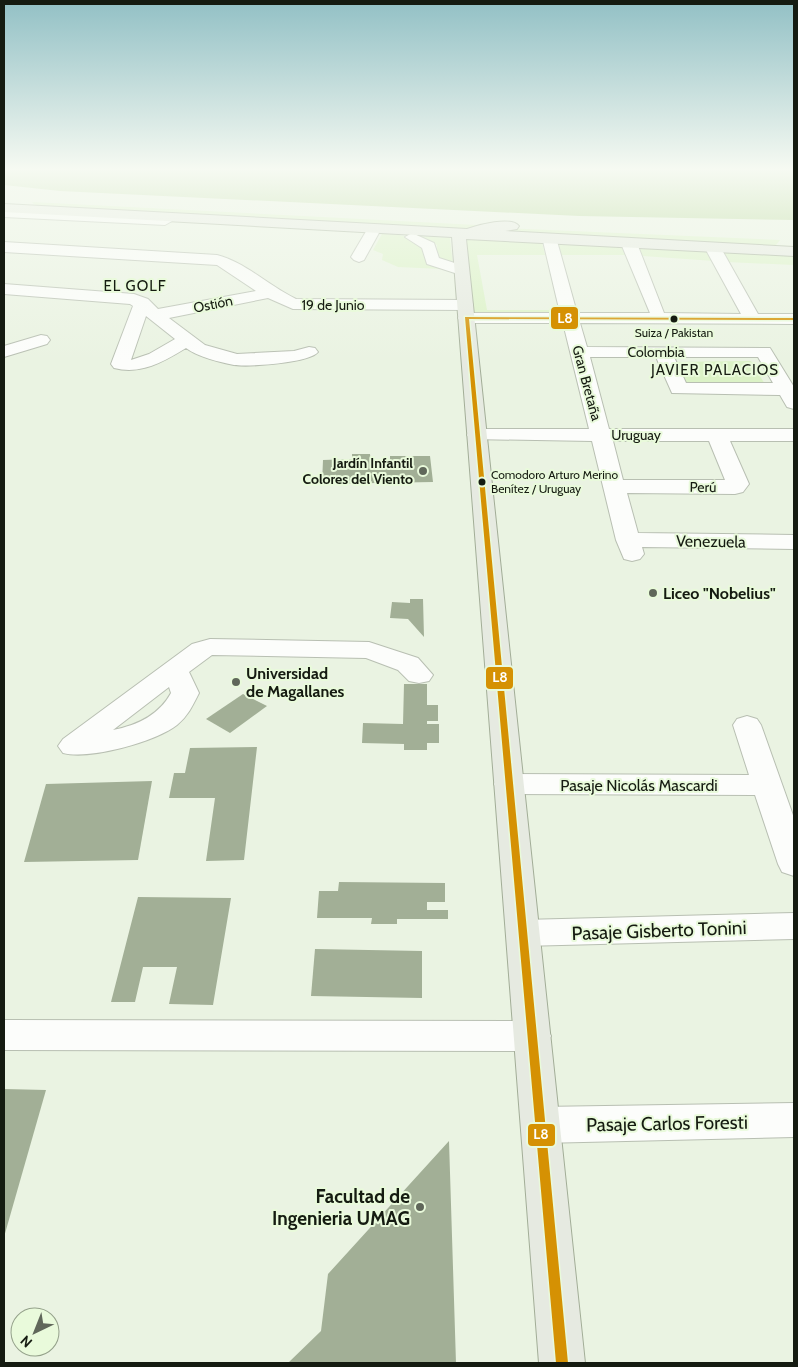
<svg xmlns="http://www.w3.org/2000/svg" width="798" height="1367" viewBox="0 0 798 1367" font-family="Cabin,sans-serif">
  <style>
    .green { fill: #dbf2c6 }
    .water { fill: #b1d390 }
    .building { fill: #a2af96 }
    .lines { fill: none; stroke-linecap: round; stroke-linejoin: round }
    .minor-casing { stroke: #b8bfb2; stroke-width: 2 }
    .major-casing { stroke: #a2ad97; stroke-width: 2 }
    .minor { fill: #fcfdfb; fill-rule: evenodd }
    .major { fill: #e6eae1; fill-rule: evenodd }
    .bus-1-casing { stroke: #e9fadb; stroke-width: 3 }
    .bus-1 { fill: #d59103; fill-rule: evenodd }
    .bus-dot { fill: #151b11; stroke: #e9fadb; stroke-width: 2 }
    .poi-dot { fill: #60675a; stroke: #e9fadb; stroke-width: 2 }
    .labels { text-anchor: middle; stroke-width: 4; stroke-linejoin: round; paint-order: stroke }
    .far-bus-label { font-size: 12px; fill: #151b11; stroke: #e9fadb }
    .far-street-label { font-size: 14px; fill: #151b11; stroke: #e9fadb }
    .far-poi-label { font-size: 14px; font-weight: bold; fill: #151b11; stroke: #e9fadb; text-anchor: end }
    .far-neighbourhood-label { font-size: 15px; letter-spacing: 1px; fill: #151b11; stroke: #e9fadb }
    .street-label { font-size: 16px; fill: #151b11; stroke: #e9fadb }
    .poi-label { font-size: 16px; font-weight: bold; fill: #151b11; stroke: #e9fadb; text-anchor: start }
    .near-street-label { font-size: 19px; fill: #151b11; stroke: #e9fadb }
    .near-poi-label { font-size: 19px; font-weight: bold; fill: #151b11; stroke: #e9fadb; text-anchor: end }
    .line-badge { stroke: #e9fadb; stroke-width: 2 }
    .badge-label { font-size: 14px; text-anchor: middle; font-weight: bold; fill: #fff }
  </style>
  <rect width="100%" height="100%" fill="#eaf3e2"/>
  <g class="green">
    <polygon points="32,202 477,225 468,229 36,206"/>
    <polygon points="501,228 780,240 776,245 782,247 488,230"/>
    <path d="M382,234c20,1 32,0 44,19l-1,5 17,11 -44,-2 -16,-7 1,-6 -10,-4z"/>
    <polygon points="416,236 450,238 453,266 435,259 437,245"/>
    <polygon points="464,239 542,242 545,255 477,255 487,310 556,310 557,314 483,314 472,312"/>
    <polygon points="555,243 625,247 627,255 558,255"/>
    <polygon points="637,248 707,250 714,261 643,256"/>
    <polygon points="722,251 794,253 794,265 727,262"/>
    <polygon points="751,361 766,386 686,384 675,362"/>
  </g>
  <polygon class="water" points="4,168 794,168 794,220 579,216 60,191 4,185"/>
  <g class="building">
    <polygon points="352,454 370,454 371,463 390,463 390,456 430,456 433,482 322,484 323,460 352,459"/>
    <polygon points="410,599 423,599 424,637 408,619 390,618 392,602 410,603"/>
    <polygon points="404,684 427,684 427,705 438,705 438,721 427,721 427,724 439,724 439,743 427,743 427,750 404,750 404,744 362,743 363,723 403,724"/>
    <polygon points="243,694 267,706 230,733 206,719"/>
    <polygon points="257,747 244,860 206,861 215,798 169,798 174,773 185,773 190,748"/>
    <polygon points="152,781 138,860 24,862 46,784"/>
    <polygon points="339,882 445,883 445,902 427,902 427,910 448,910 448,919 397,919 397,924 371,924 372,918 317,918 319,891 338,891"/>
    <polygon points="138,897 231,898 213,1005 169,1004 177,967 143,967 135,1002 111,1002"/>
    <polygon points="315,949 422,951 422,998 311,996"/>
    <polygon points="4,1089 46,1090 4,1237"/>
    <polygon points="449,1141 456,1363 288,1363 321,1331 328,1274"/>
  </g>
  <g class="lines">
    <defs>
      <g id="minor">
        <polygon points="4,209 165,217 172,221 165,225 4,217"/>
        <polygon points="373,227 380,231 364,260 359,262 354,260 351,257 368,228"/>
        <polygon points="412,233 434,243 439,258 467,267 469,270 467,273 461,275 427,264 422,248 405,237"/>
        <path d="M550,237l7,4 20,72h73l-28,-67 8,-5 8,5 26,67 77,1 -35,-64 8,-5 8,5 36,64h36v10l-214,-1 7,24 183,1 24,39v22l-7,-2 -7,-12 -108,-2 -16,-36h-66l19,72h185v12h-64l19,43 -6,8 -8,2 -108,-1 11,40 156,2v14l-152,-2 2,7 -4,5 -8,2 -8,-2 -8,-19 -24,-99 -122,-2 -3,-4 3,-4 7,-2h112l-26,-106h-96l-6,-1 -3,-4 3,-4 6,-1h93l-17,-72zM674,357h84l15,26h-87zM613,441h96l16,39h-102z"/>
        <path d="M4,242l213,13c28,7 52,31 79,44l169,1 6,1 2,4 -2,4 -6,1 -172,-1 -25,-11 -99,20 36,27 32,9 57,-3 15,-4 6,1 3,4c-8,11 -70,15 -84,13 -15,-3 -36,-8 -48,-17 -23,14 -45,27 -72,20l-3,-4 22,-58 -3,-2 -126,-10v-10l130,10 14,5 10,10 98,-18 -39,-26 -213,-13zM146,316l29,23 -26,15 -18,6z"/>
        <polygon points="41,335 47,336 50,340 47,344 4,357 4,346"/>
        <path d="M210,639l159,3 49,16 15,17 -4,6 -10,2 -10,-2 -11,-11 -32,-12 -154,-3 -23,17 10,21c-6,12 -11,23 -22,32 -22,17 -88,35 -114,28l-5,-7 5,-7 129,-95zM169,687l2,6c-12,22 -33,32 -58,37z"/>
        <polygon points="747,716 757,719 761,725 794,818 794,876 782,872 778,864 755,795 509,794 498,791 494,784 498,777 509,774 749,775 733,725 737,719"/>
        <polygon points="794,913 794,939 523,946 511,942 506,933 511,924 523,920"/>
        <polygon points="4,1020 532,1021 545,1025 551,1036 545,1047 532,1051 4,1050"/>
        <polygon points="794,1103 794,1137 541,1143 527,1137 521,1125 527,1113 541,1107"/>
      </g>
      <path id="major" d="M4,204l463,25c11,-4 44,-13 52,-3l-2,3 -12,2 289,16v9l-328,-17 119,1124h-46l-87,-1126 -448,-25z"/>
    </defs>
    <use href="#minor" class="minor-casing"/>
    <use href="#major" class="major-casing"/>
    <use href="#minor" class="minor"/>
    <use href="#major" class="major"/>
    <defs>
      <polygon id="bus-1" points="465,317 794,318 794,320 469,319 568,1363 556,1363"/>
    </defs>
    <use href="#bus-1" class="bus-1-casing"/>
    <use href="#bus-1" class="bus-1"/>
  </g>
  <linearGradient id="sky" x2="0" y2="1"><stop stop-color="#92c0c5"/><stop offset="0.47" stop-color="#f6faf2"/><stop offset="1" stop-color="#f6faf2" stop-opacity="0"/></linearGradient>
  <rect width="798" height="360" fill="url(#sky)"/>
  <g class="bus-dot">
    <circle cx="674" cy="319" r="4.5"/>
    <circle cx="482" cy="482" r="4.5"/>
  </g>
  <g class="poi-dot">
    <circle cx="423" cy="471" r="5"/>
    <circle cx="653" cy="593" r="5"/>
    <circle cx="236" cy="682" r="5"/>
    <circle cx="420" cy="1207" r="5"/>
  </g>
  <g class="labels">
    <g class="far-bus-label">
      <text x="674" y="337">Suiza / Pakistan</text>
      <text x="491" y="479" text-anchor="start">Comodoro Arturo Merino<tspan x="491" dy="14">Benítez / Uruguay</tspan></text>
    </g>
    <g class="far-street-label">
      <text transform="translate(213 304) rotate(-11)" y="5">Ostión</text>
      <text x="333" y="310">19 de Junio</text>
      <text x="656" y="357">Colombia</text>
      <text transform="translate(587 383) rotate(75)" y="5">Gran Bretaña</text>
      <text x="636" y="440">Uruguay</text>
      <text transform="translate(703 487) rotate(1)" y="5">Perú</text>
    </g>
    <g class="far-poi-label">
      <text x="413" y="468">Jardín Infantil<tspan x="413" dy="16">Colores del Viento</tspan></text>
    </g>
    <g class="far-neighbourhood-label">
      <text x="135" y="291">EL GOLF</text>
      <text x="715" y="375">JAVIER PALACIOS</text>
    </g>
    <g class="street-label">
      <text transform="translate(711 541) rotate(1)" y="6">Venezuela</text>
      <text x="639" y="791">Pasaje Nicolás Mascardi</text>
    </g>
    <g class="poi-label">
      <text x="663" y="599">Liceo "Nobelius"</text>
      <text x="246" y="679">Universidad<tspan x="246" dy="18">de Magallanes</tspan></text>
    </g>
    <g class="near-street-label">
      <text transform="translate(659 930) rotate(-2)" y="7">Pasaje Gisberto Tonini</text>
      <text transform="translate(667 1123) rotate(-1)" y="7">Pasaje Carlos Foresti</text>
    </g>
    <g class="near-poi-label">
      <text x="410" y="1203">Facultad de<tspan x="410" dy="22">Ingenieria UMAG</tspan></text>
    </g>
  </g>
  <g class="line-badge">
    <rect x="550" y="306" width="29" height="24" rx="5" fill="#d59103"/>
    <rect x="485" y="666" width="29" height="24" rx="5" fill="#d59103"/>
    <rect x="527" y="1123" width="29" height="24" rx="5" fill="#d59103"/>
  </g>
  <g class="badge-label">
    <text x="565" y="323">L8</text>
    <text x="500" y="682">L8</text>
    <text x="541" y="1139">L8</text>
  </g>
  <rect width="798" height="1367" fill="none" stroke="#151b11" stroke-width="10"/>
  <g transform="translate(35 1332) rotate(223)"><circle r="24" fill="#e9fadb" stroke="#94a18a"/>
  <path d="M0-4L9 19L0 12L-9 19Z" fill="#60675a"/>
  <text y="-8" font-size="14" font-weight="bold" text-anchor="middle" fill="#151b11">N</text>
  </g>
</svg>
